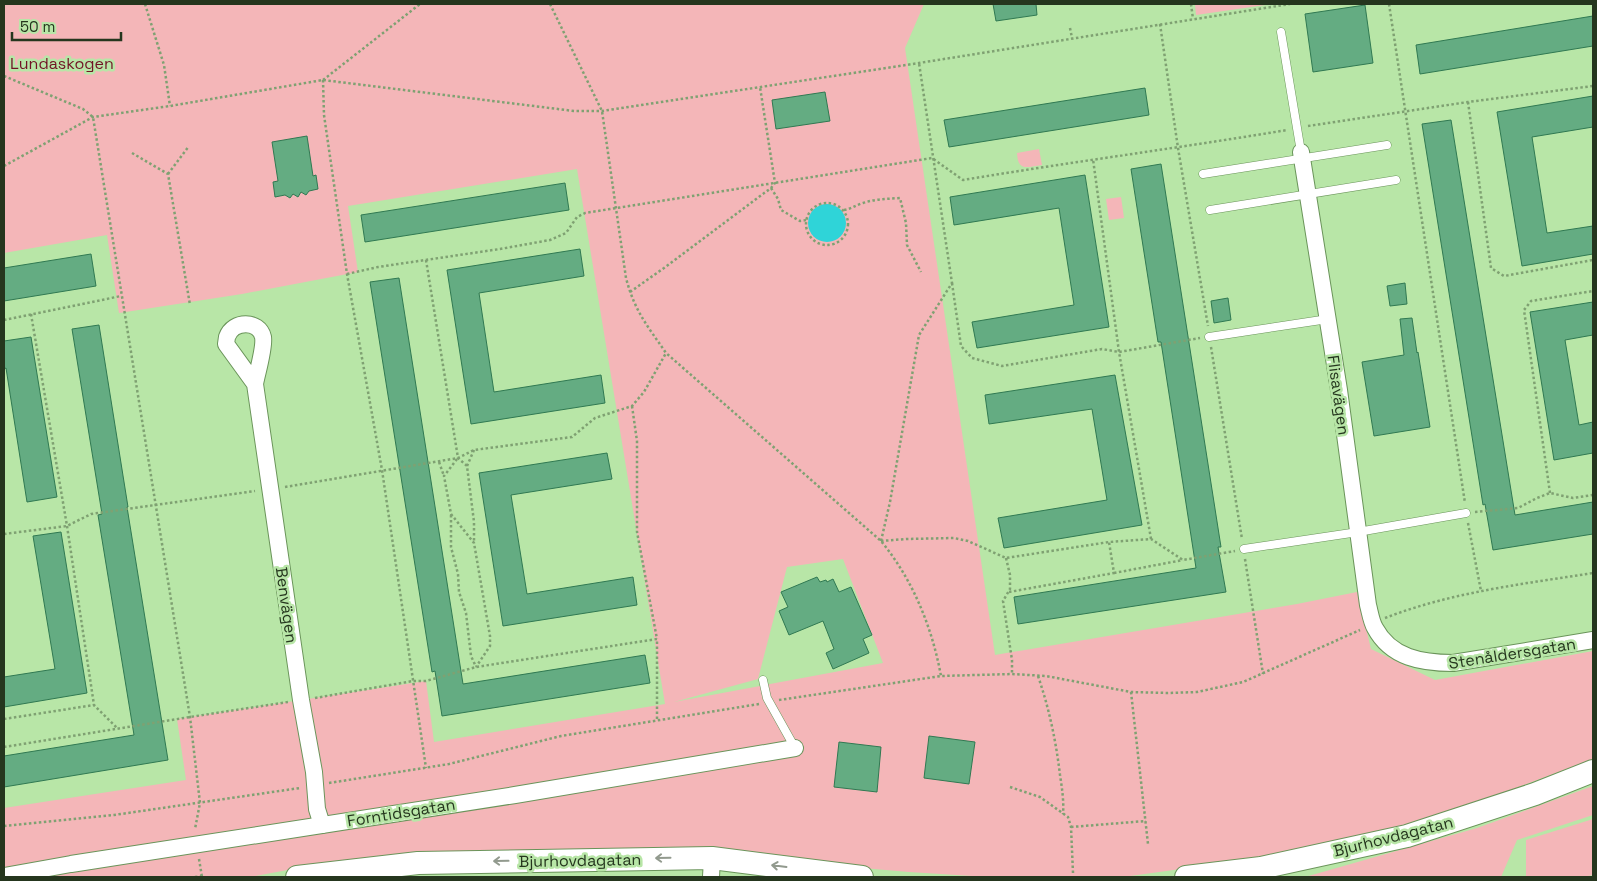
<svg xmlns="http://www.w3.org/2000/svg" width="1597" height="881" viewBox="0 0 1597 881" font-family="'Space Grotesk',sans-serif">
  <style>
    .green { fill: #f4b6b8; fill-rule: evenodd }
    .water { fill: #2fd4d8 }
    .building { fill: #64ac82; stroke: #307952 }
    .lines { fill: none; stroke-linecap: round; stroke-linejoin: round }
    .service-casing { stroke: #6a945a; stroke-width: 9 }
    .minor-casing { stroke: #6a945a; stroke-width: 18 }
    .secondary-casing { stroke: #6a945a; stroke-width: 24 }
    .path { stroke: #7fa172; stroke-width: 2.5; stroke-dasharray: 2.5 2.5; stroke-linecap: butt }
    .service { stroke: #fff; stroke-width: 8 }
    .minor { stroke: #fff; stroke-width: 16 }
    .secondary { stroke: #fff; stroke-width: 22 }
    .oneway { stroke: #929a8e }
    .labels { text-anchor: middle; stroke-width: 5; stroke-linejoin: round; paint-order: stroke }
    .park-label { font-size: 16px; fill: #701324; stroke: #b8e6a7 }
    .street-label { font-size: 16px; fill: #25361e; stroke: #b8e6a7 }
  </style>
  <rect width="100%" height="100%" fill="#b8e6a7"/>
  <g class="green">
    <path d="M4,4h920l-19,44 90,607 302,-51 60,-12 14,57 64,31 158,-29v108l-172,65 -168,35 -130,18h-135l-79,-5 -197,-17 -414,13 -48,9h-246v-69l182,-28 -9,-61 249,-38 8,61 231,-38 -88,-535 -229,37 10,66 -116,22 -123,19 -12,-78 -103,18zM843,559l40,104 -209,39 84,-23 29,-112z"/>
    <polygon points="1195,4 1272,4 1196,15"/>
    <path d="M1039,149l3,16c-15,2 -24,7 -25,-12z"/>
    <polygon points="1121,197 1124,218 1109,220 1106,199"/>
    <polygon points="1593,786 1593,815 1517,840 1501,877 1305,877 1477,828"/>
    <polygon points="1593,819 1593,875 1583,877 1526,877 1526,840"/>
  </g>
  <circle class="water" cx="827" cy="223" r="19"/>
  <g class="building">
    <polygon points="993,4 1036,4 1037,15 996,21"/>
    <polygon points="1365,5 1373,63 1313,72 1305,14"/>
    <polygon points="1593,16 1593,46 1420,74 1416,45"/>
    <polygon points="1145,88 1149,115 949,147 944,120"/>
    <polygon points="825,92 830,121 776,129 772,100"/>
    <polygon points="1593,96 1593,127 1532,137 1547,233 1593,226 1593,254 1522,266 1497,112"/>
    <polygon points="1451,120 1515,515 1593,502 1593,534 1493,550 1485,504 1483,505 1422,124"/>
    <polygon points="307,136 313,176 316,175 318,189 309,191 306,195 301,192 298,197 293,194 290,198 285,195 275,197 273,182 278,181 272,142"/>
    <polygon points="1161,164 1221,547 1218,547 1226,592 1018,624 1014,597 1196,568 1161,342 1158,342 1131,169"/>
    <polygon points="1085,175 1109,327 977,348 972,322 1074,305 1059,208 954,225 950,197"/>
    <polygon points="565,183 569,210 365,242 361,215"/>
    <polygon points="580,249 584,276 479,293 494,392 601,375 605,403 471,424 447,270"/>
    <polygon points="91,254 96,286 4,301 4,268"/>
    <polygon points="399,278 463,684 645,655 650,683 442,716 435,671 432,672 370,282"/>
    <polygon points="1405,283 1407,304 1390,306 1387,286"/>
    <polygon points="1228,298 1231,320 1214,323 1211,301"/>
    <polygon points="1593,302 1593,335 1565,340 1579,425 1593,422 1593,453 1554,460 1530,312"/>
    <polygon points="1412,318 1417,353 1418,352 1430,427 1374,436 1362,362 1404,355 1400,319"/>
    <polygon points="99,325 128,507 127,507 168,760 4,787 4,756 134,735 98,515 102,514 72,329"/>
    <polygon points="31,337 57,497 27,502 6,368 4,369 4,341"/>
    <polygon points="1115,375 1142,525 1004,548 998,518 1107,500 1092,409 989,424 985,395"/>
    <polygon points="607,453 612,479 511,495 527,594 633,577 637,605 503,626 479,473"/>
    <polygon points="61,532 87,693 4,707 4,677 55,669 33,536"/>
    <polygon points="817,577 820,582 826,580 827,582 833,579 839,592 851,587 872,635 863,639 869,653 833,669 826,653 834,649 823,621 789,635 779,611 788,607 781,592"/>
    <polygon points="929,736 975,742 969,784 924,778"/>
    <polygon points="839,742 881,747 877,792 834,787"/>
  </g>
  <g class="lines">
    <defs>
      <g id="service">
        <polyline points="1281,32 1301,152"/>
        <polyline points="1203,174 1387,145"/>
        <polyline points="1210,210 1396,180"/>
        <polyline points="1209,337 1328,319"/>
        <polyline points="1244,549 1358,532 1466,513"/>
        <polyline points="763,680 767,698 795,748"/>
      </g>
      <g id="minor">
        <path d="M1301,152l38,238 29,215c2,7 3,16 7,23 16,30 47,35 78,35l140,-23"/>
        <path d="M255,384c2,-11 10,-37 8,-47 -4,-17 -30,-17 -36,0 0,0 -1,7 -1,7l29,40 46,316 13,72 3,37 5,16"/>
        <polyline points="4,876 71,864 515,795 795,748"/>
        <polyline points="711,877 712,858"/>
      </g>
      <g id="secondary">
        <polyline points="297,877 418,863 712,858 862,877"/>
        <polyline points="1186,877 1261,868 1407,836 1535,794 1593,771"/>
      </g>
    </defs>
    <use href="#service" class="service-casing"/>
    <use href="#minor" class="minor-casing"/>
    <use href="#secondary" class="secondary-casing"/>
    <g class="path">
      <polyline points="145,4 164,65 170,106"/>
      <path d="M550,4l52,107 24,167c9,34 21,47 40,75l215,188c32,39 51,86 60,135"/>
      <polyline points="1191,4 1193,19"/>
      <polyline points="1389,4 1465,503"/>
      <polyline points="1160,24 1178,148 1208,326"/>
      <polyline points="1070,28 1072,38"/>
      <polyline points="4,76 83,109 93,117 190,717 200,803 195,829"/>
      <polyline points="323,80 324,115 347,274 382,470 426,768"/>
      <polyline points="323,80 420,4"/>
      <polyline points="1468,102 1491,268 1504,276 1593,260"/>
      <polyline points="1308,126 1468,102 1593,86"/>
      <polyline points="132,153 168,174 190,305"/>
      <polyline points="4,166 93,117 170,106 323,80 574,111 602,111 919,63 1290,4"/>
      <polyline points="168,174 189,146"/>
      <polyline points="771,188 778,199 781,210 800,221 807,220"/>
      <circle cx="827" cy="224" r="21"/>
      <path d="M844,210c7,-1 12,-5 19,-7 12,-4 24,-4 37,-5l6,25 1,22 14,27"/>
      <polyline points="426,260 458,458 467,466 474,522 474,543"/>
      <path d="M347,274l31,-7 122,-18 50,-9 16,-7 11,-16 8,-4 347,-55 31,22c108,-18 216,-32 324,-50"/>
      <polyline points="952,283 961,346 972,358 1002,366 1102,349 1119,352 1093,159"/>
      <polyline points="630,292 664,268 771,188 775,183 760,87"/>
      <polyline points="31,314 67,526 94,705 118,729"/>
      <polyline points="4,320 121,296"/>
      <polyline points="1211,347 1242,539"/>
      <polyline points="632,406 637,441 637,532 657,639"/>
      <polyline points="457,459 444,476 451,514 474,543 490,636 490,646 476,667"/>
      <polyline points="439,462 444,476"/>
      <polyline points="467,466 474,450"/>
      <polyline points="285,487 458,458 474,450 572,437 595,418 632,406 644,392 666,353"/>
      <polyline points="1550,493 1524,310 1531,301 1593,291"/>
      <polyline points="1475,512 1518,508 1537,498 1550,493 1573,498 1593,495"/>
      <polyline points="451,515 451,547 458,574 459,592 466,613 471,656 476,667"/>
      <polyline points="1468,523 1481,591"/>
      <polyline points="4,534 67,526 91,514 255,491"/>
      <polyline points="1151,539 1119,352 1200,338"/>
      <polyline points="881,541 890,502 919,335 952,283 919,63"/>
      <polyline points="881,541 906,539 954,538 968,541 1006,558 1109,542 1151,539 1183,560 1235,551"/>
      <polyline points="1006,558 1010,575 1010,589 1003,601 1012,660 1012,674"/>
      <polyline points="1245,559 1263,674"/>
      <polyline points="1114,573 1183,560"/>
      <polyline points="1009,592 1114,573 1109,542"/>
      <path d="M1385,618c67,-26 138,-34 208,-45"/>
      <path d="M1038,676c11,32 18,65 22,99 2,13 4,26 3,39"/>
      <polyline points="1131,692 1148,844"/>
      <polyline points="315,698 413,681 426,681 476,667 657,639 657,721"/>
      <polyline points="779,700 941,676 1012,674 1046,676 1131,692 1168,693 1197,692 1243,682 1360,630"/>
      <polyline points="4,719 94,705"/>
      <polyline points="4,747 190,717 288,702"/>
      <polyline points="329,783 449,764 561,736 759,704"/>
      <polyline points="1010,787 1040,797 1068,817 1071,827 1073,873"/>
      <polyline points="4,826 114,815 300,788"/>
      <polyline points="1071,827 1146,821"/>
      <polyline points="199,859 202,877"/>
      <polyline points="195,877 202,876"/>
    </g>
    <use href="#service" class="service"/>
    <use href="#minor" class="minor"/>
    <use href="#secondary" class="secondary"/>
  </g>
  <defs><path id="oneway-shaft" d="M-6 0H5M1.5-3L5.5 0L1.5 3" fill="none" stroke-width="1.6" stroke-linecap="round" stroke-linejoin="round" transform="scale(1.25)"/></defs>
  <g class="oneway">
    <use href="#oneway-shaft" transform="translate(663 858) rotate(179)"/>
    <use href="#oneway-shaft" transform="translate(501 861) rotate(179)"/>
    <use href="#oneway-shaft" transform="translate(779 866) rotate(-173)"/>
  </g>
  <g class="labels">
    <g class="park-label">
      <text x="62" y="69">Lundaskogen</text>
    </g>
    <g class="street-label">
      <text transform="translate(1339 395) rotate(82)" y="6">Flisavägen</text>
      <text transform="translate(287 605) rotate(82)" y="6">Benvägen</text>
      <text transform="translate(1512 653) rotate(-9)" y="6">Stenåldersgatan</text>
      <text transform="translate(401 812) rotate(-9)" y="6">Forntidsgatan</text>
      <text transform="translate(1393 836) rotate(-14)" y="6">Bjurhovdagatan</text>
      <text transform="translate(580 860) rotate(-1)" y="6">Bjurhovdagatan</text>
    </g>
  </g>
  <rect width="1597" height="881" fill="none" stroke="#25361e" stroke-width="10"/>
  <path d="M12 32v8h109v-8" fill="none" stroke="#25361e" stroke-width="2.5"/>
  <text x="20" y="32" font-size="15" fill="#25361e" stroke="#b8e6a7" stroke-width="4" paint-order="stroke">50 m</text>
</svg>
